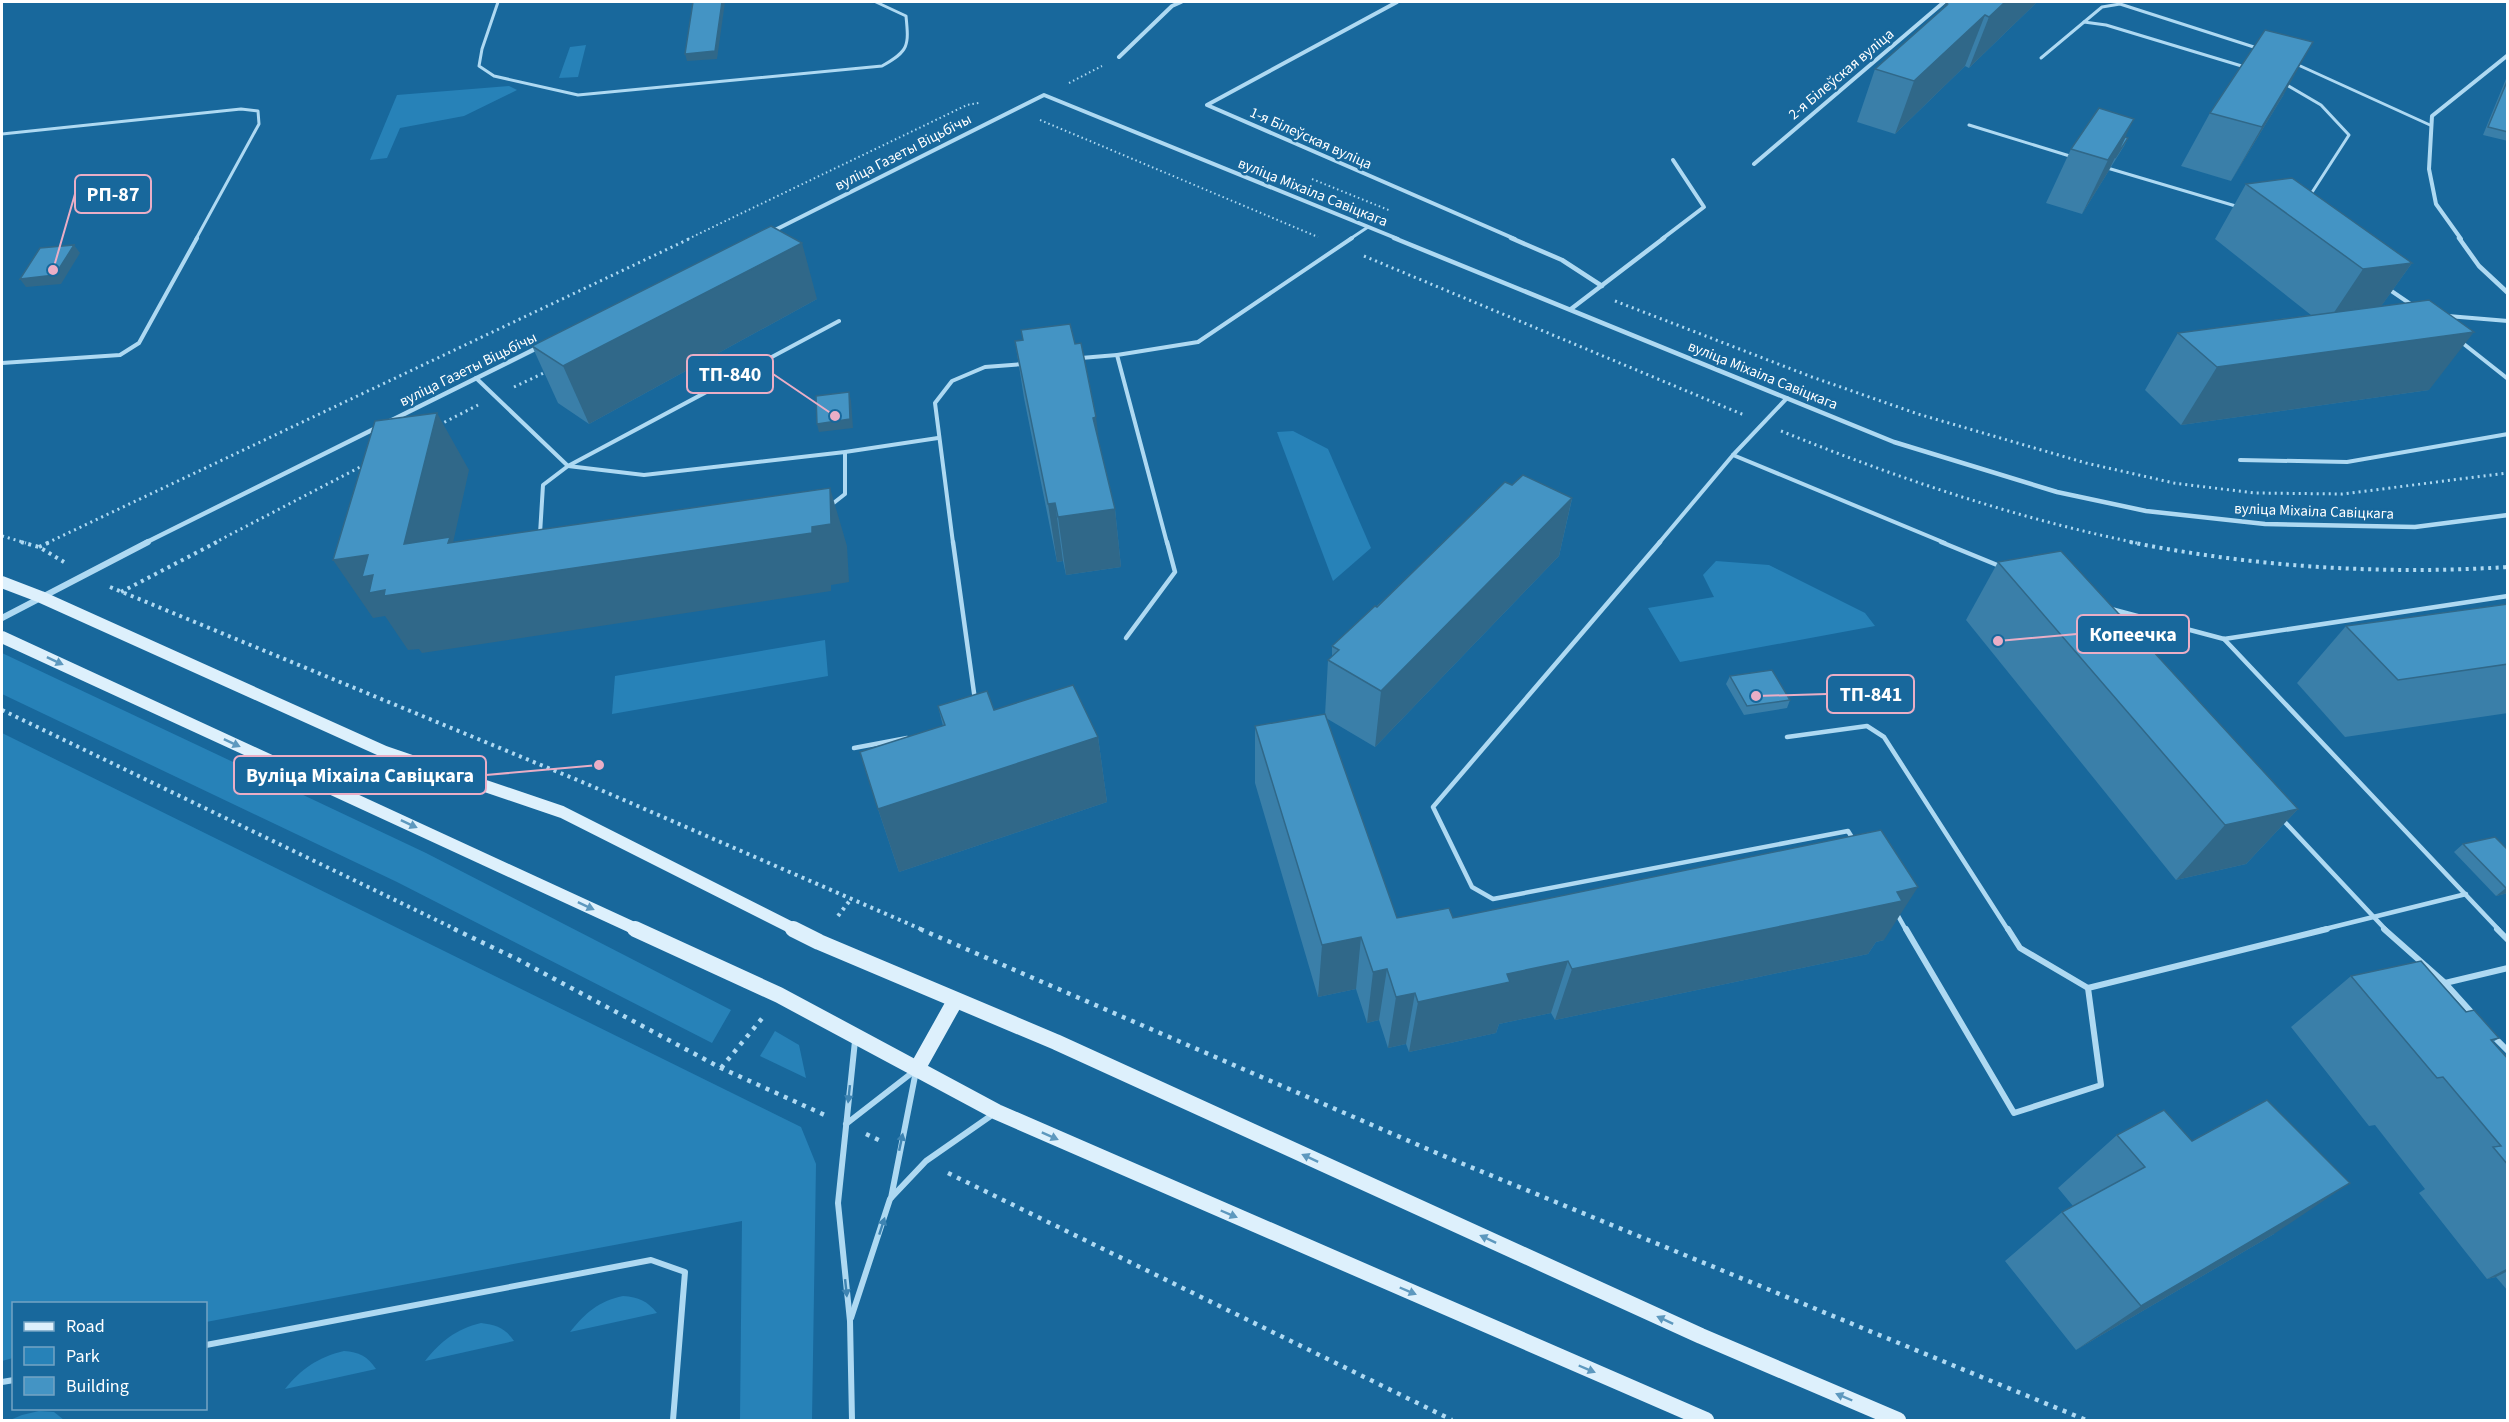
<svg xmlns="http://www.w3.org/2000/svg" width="2509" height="1422" viewBox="0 0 2509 1422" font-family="'Source Sans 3',sans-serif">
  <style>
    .green { fill: #2782b8 }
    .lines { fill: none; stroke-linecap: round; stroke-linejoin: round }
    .path-far3 { stroke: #aed9f2; stroke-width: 2; stroke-dasharray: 1.5 3; stroke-linecap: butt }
    .path-far2 { stroke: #aed9f2; stroke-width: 3; stroke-dasharray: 2 4; stroke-linecap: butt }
    .path-far1 { stroke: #aed9f2; stroke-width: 4; stroke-dasharray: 3 4.5; stroke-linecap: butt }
    .path { stroke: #aed9f2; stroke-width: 4.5; stroke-dasharray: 4 6; stroke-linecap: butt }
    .service-far3 { stroke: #aed9f2; stroke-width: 3 }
    .service-far2 { stroke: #aed9f2; stroke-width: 4 }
    .service-far1 { stroke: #aed9f2; stroke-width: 4.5 }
    .service { stroke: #aed9f2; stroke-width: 6 }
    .minor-far2 { stroke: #aed9f2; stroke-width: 4 }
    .minor-far1 { stroke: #aed9f2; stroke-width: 4.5 }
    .minor { stroke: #aed9f2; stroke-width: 6 }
    .secondary-far1 { stroke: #ddf0fc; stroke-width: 12 }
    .secondary { stroke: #ddf0fc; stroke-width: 16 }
    .wall { fill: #3a7fa9 }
    .shaded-wall { fill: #306889 }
    .building { fill: #4494c4; stroke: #306889; stroke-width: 1.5 }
    .oneway { fill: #5d98be }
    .oneway2 { fill: #3e84b2 }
    .labels { text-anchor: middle; stroke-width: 5; stroke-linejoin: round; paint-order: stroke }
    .far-street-label { font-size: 15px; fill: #fff; stroke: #18689c }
    .leader { fill: none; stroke: #eaaec6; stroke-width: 2 }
    .callout-dot { fill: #eaaec6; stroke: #18689c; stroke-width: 2 }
    .callout { fill: #18689c; stroke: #eaaec6; stroke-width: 2 }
    .callout-label { font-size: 20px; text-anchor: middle; font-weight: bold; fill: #fff }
  </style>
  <rect width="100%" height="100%" fill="#18689c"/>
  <g class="green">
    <polygon points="586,45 578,77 559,78 570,47"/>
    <polygon points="509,86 517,90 464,116 400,128 387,158 370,160 397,95"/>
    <polygon points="1293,431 1328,449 1371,548 1333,581 1277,432"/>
    <polygon points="1716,561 1769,565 1865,613 1875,626 1680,662 1648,608 1714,597 1703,575"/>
    <polygon points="825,640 828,676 612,714 615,676"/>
    <polygon points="2,653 426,853 731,1010 712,1043 397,882 2,694"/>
    <polygon points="2,733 801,1127 816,1164 812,1420 740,1420 742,1221 206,1322 206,1304 14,1304 13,1358 2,1361"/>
    <polygon points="775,1031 799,1045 806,1078 760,1056"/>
    <path d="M623,1296c16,1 24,5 34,17l-87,19c15,-19 29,-31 53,-36z"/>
    <path d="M481,1323c16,2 24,5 33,18l-89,20c16,-20 31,-32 56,-38z"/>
    <path d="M344,1351c15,1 23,5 32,18l-91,20c16,-20 33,-32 59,-38z"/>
    <polygon points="39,1411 54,1412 64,1420 10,1420 22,1415"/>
  </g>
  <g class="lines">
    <g class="path-far3">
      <polyline points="1069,83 1102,66"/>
      <polyline points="1040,120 1318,237"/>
      <polyline points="1312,179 1391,211"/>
      <polyline points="688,239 967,105 979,103"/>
    </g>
    <g class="path-far2">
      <polyline points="1364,256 1744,415"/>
      <polyline points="1615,301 1812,377 1918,414 2086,463 2174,483 2254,493 2342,494 2508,473"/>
      <polyline points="514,387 548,371"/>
      <polyline points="439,425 478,405"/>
      <path d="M1781,431c116,47 234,87 356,112"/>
      <polyline points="2,536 26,543"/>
      <polyline points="47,543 691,238"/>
      <polyline points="214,543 364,465"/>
    </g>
    <g class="path-far1">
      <polyline points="21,542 39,547 64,562"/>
      <path d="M2130,542c124,25 252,33 378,25"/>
      <polyline points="39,547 50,542"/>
      <polyline points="110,587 587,784 923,930"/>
      <polyline points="121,592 217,542"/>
      <polyline points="2,710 457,930"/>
      <polyline points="838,916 851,899"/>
    </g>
    <g class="path">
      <polyline points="454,929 517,959 721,1068 827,1116"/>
      <polyline points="920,929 1439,1154 2086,1420"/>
      <polyline points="721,1068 764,1016"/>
      <polyline points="866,1134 881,1141"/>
      <polyline points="948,1173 1452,1420"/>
    </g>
    <g class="service-far3">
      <path d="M498,2l-16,47 -3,17 15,10 84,19 304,-29c27,-15 27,-20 24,-50l-30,-14"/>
      <polyline points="2084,22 2106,25 2245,67"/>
      <polyline points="2041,58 2102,7 2120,4 2257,48"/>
      <polyline points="2296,64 2430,125"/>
      <polyline points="2285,84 2321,105 2349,135 2309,197"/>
      <polyline points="1969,125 2073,157"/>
      <polyline points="2,134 241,109 258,111 259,124 196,239"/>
      <polyline points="2104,167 2239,207"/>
      <polyline points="1350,239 1368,227"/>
    </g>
    <g class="service-far2">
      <polyline points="2387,288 2412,305"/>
      <polyline points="2448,316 2508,321"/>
      <polyline points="2460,341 2508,379"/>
      <polyline points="1081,358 1117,355"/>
      <polyline points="2,363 120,355 139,343 197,238"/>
      <polyline points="476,378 568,466 644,475 845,452 938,438"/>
      <polyline points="1733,455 1945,543"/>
      <polyline points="2240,460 2347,462 2508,434"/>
      <polyline points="831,505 845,494 845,452"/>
      <polyline points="540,534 543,485 568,466 839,321"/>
      <polyline points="953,543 935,403 952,381 985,367 1024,364"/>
      <polyline points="1167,543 1117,355 1198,342 1352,238"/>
      <polyline points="1659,543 1733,455 1787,398"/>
    </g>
    <g class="service-far1">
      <polyline points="953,542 975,700"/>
      <polyline points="1660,542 1433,807 1472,887 1493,899 1848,831 1853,839"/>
      <polyline points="1941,542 2002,567"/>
      <polyline points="2111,609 2224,639 2508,596"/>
      <polyline points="1126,638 1175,572 1167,542"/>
      <polyline points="2224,639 2499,930"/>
      <polyline points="1787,737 1867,726 1884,737 2008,930"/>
      <polyline points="854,748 907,738"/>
      <polyline points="2282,819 2386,930"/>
      <polyline points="1897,914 1906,930"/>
      <polyline points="2321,930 2466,894"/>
    </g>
    <g class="service">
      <polyline points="1906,929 2014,1113 2101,1085 2088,988 2327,929"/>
      <polyline points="2008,929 2020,948 2088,988"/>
      <polyline points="2384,929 2445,983 2473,1014"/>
      <polyline points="2497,929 2508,940"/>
      <polyline points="2445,983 2508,968"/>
      <polyline points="2493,1036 2508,1051"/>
      <polyline points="846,1124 913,1072"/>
      <polyline points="891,1198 916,1071"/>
      <polyline points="851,1318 890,1199 926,1161 992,1115"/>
      <polyline points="206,1345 651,1260 685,1272 673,1420"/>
      <polyline points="2,1382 14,1380"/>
      <polyline points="852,1420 850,1321 838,1203 855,1041"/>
    </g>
    <g class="minor-far2">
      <polyline points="1397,2 1207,105 1515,239"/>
      <polyline points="1119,57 1172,6 1181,2"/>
      <polyline points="1754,164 1944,2"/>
      <polyline points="769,233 1044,95 1398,239"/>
      <polyline points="1662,239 1704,207 1673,160"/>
      <polyline points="2461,239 2436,204 2429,169 2432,116 2508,55"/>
    </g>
    <g class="minor-far1">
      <polyline points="1394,238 1894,442 2057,492 2146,511 2265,524 2415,527 2508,515"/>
      <polyline points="1511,238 1562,260 1602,286"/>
      <polyline points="2459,238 2479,266 2508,293"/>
      <polyline points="1571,309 1664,238"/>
      <polyline points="390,421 539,347"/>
      <polyline points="145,543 378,427"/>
    </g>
    <polyline class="minor" points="2,618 148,542"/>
    <g class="secondary-far1">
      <polyline points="2,582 41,597 385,752 562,812 796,930"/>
      <polyline points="2,637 638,930"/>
    </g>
    <g class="secondary">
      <polyline points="635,929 779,995 997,1112 1706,1420"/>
      <polyline points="793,929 819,942 1056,1042 1701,1336 1898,1420"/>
      <polyline points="917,1069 955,1001"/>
    </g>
  </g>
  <g class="wall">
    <polygon points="2037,2 1969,68 1965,66 1895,134 1857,122 1875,69 1944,8 1945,5"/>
    <polygon points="2508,74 2508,141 2483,135"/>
    <polygon points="2284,94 2231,181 2181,166 2210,113"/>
    <polygon points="2128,138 2124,146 2082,214 2046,203 2071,149"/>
    <polygon points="2246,184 2412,263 2381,306 2429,390 2181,425 2145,390 2178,333 2311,315 2215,239"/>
    <polygon points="817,299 589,424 558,403 532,346"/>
    <polygon points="1015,341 1099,445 1115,509 1121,567 1066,575 1063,561 1057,562 1024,398"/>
    <polygon points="1512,485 1572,499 1559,556 1375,747 1326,718 1397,918 1453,918 1884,940 1876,942 1868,954 1555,1020 1551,1013 1499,1024 1496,1033 1409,1052 1406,1044 1388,1048 1379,1020 1367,1023 1356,989 1318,997 1255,783 1255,726 1325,715 1328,660 1332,657 1332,646"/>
    <polygon points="1998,562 2298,809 2246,864 2176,880 1966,620"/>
    <polygon points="2508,604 2508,713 2345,737 2297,683 2346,626"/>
    <polygon points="1730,676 1790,700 1787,708 1744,715 1726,684"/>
    <polygon points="938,706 994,710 1098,737 1107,802 899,872 878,809 943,726"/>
    <polygon points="2463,844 2508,850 2508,893 2496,896 2454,852"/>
    <polygon points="2351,976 2466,1012 2499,1038 2493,1042 2508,1059 2508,1291 2496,1277 2487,1279 2419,1193 2425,1189 2375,1125 2369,1126 2291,1027"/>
    <polygon points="2117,1135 2274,1234 2076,1350 2005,1261 2062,1212 2073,1206 2058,1188"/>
  </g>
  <g class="shaded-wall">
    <polygon points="722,2 725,2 717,59 687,61 685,54"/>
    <polygon points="2005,2 2037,2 1969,68 1989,17"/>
    <polygon points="1985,15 1965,66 1895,134 1914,81"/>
    <polygon points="2313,42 2284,94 2231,181 2262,127"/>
    <polygon points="2134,119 2108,172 2082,214 2108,160"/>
    <polygon points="802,243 817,299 589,424 563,366"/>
    <polygon points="74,245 80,253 61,284 26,287 20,279"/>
    <polygon points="2412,263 2372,319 2325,326 2363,269"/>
    <polygon points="2474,332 2429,390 2181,425 2217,367"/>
    <polygon points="849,392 851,401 853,428 819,432 817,424"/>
    <polygon points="437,413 469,470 453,543 812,527 830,488 847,546 849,582 831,585 831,591 422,653 419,649 408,650 385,616 373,618 333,560 404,544"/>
    <polygon points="1096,417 1103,475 1093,418"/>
    <polygon points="1572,498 1559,556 1375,747 1381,691"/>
    <polygon points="1055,503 1063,561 1057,562 1048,504"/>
    <polygon points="1115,509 1121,567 1066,575 1058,517"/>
    <polygon points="1098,737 1107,802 899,872 878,809"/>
    <polygon points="2298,809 2246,864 2176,880 2225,825"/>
    <polygon points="1918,887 1884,940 1876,942 1868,954 1555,1020 1572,969"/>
    <polygon points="2508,887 2508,893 2496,896 2506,888"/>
    <polygon points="1361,937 1356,989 1318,997 1322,945"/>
    <polygon points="1568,961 1551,1013 1499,1024 1496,1033 1409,1052 1418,1002 1507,974"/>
    <polygon points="1387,969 1379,1020 1367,1023 1373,972"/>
    <polygon points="1415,993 1406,1044 1388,1048 1396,997"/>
    <polygon points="2350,1183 2274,1234 2076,1350 2141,1306"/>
    <polygon points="2508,1268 2508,1271 2496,1277 2487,1279"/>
  </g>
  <g class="building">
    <polygon points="693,2 722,2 715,51 685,54"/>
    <polygon points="1949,2 2005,2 1989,17 1985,15 1914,81 1875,69 1947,5 1945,5"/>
    <polygon points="2265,30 2313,42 2262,127 2210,113"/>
    <polygon points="2508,79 2508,132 2488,127"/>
    <polygon points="2099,108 2134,119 2108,160 2071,149"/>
    <polygon points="2125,137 2128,138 2115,158"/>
    <polygon points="2292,178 2412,263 2363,269 2246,184"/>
    <polygon points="771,226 802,243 563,366 532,346"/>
    <polygon points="74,245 55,275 20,279 40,248"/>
    <polygon points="2429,300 2474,332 2217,367 2178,333"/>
    <polygon points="1070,324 1075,344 1081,343 1096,417 1093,418 1115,509 1058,517 1055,503 1048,504 1015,341 1023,340 1021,330"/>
    <polygon points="849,392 850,419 817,424 816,396"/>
    <polygon points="437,413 404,544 450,537 448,543 830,488 831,524 812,527 812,533 384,596 385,590 369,593 373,575 362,577 368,555 333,560 375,421"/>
    <polygon points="1523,475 1572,498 1381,691 1328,660 1339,650 1332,646 1375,606 1377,607 1505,482 1512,485"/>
    <polygon points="2061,551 2298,809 2225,825 1998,562"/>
    <polygon points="2508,604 2508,664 2398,680 2346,626"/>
    <polygon points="1772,670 1790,700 1747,706 1730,676"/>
    <polygon points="1073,685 1098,737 878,809 860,752 945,725 938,706 987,691 994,710"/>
    <polygon points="1325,714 1397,918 1449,908 1453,918 1881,830 1918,887 1897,892 1902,901 1826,917 1572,969 1568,961 1507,974 1510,982 1418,1002 1415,993 1396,997 1387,969 1373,972 1361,937 1322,945 1255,726"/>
    <polygon points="2495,837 2508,850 2508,887 2506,888 2463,844"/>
    <polygon points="2421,961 2466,1012 2474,1010 2499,1038 2491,1040 2508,1059 2508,1165 2493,1147 2501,1146 2443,1077 2437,1078 2351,976"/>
    <polygon points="2267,1100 2350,1183 2141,1306 2062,1212 2145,1167 2117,1135 2164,1110 2192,1141"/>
  </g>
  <defs><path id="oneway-solid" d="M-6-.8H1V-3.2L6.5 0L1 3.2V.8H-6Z" transform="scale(1.5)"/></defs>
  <g class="oneway">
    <use href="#oneway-solid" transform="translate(55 661) rotate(25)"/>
    <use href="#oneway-solid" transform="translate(232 743) rotate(25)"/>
    <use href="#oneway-solid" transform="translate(409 824) rotate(25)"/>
    <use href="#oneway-solid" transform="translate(586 906) rotate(25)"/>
    <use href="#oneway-solid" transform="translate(1050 1136) rotate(24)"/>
    <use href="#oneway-solid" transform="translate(1310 1158) rotate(-155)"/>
    <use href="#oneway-solid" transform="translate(1229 1214) rotate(23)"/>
    <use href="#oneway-solid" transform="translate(1488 1239) rotate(-155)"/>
    <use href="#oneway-solid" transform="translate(1408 1291) rotate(23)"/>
    <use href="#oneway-solid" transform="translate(1665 1320) rotate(-155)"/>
    <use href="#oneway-solid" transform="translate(1587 1369) rotate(23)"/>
    <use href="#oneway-solid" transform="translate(1844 1397) rotate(-157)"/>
  </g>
  <g class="oneway2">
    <use href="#oneway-solid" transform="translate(849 1094) rotate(96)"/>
    <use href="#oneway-solid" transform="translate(901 1142) rotate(-78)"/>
    <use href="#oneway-solid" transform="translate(882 1226) rotate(-72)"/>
    <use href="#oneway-solid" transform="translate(846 1288) rotate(84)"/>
  </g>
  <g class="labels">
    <g class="far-street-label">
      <text transform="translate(1841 74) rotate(-40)" y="5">2-я Білеўская вуліца</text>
      <text transform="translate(1311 138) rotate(24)" y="5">1-я Білеўская вуліца</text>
      <text transform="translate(903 152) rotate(-27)" y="5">вуліца Газеты Віцьбічы</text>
      <text transform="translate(1313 192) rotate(22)" y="5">вуліца Міхаіла Савіцкага</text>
      <text transform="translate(468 369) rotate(-26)" y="5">вуліца Газеты Віцьбічы</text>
      <text transform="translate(1763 375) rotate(22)" y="5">вуліца Міхаіла Савіцкага</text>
      <text transform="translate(2314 511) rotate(2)" y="5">вуліца Міхаіла Савіцкага</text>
    </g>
  </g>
  <path class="leader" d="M53 270L75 194M835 416L773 374M1998 641L2077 634M1756 696L1827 694M599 765L486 775"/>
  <g class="callout-dot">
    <circle cx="53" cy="270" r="6"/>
    <circle cx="835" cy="416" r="6"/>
    <circle cx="1998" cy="641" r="6"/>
    <circle cx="1756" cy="696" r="6"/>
    <circle cx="599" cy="765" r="6"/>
  </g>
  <g class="callout">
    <rect x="75" y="175" width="76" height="38" rx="6"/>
    <rect x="687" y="355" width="86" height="38" rx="6"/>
    <rect x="2077" y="615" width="112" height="38" rx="6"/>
    <rect x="1827" y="675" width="87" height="38" rx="6"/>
    <rect x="234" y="756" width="252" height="38" rx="6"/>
  </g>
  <g class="callout-label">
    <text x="113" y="201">РП-87</text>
    <text x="730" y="381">ТП-840</text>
    <text x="2133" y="641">Копеечка</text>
    <text x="1871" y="701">ТП-841</text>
    <text x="360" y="782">Вуліца Міхаіла Савіцкага</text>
  </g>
  <rect width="2509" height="1422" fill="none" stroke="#ffffff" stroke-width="6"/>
  <rect x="12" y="1302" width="195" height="108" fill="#18689c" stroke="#74a4c4" stroke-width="1.5"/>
  <rect x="24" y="1322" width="30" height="9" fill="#ddf0fc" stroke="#74a4c4" stroke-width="1.5"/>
  <text x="66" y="1332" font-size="18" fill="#ffffff">Road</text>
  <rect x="24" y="1347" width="30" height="18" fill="#2782b8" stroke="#74a4c4" stroke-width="1.5"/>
  <text x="66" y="1362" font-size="18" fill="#ffffff">Park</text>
  <rect x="24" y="1377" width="30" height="18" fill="#4494c4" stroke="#74a4c4" stroke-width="1.5"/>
  <text x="66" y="1392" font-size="18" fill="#ffffff">Building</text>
</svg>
